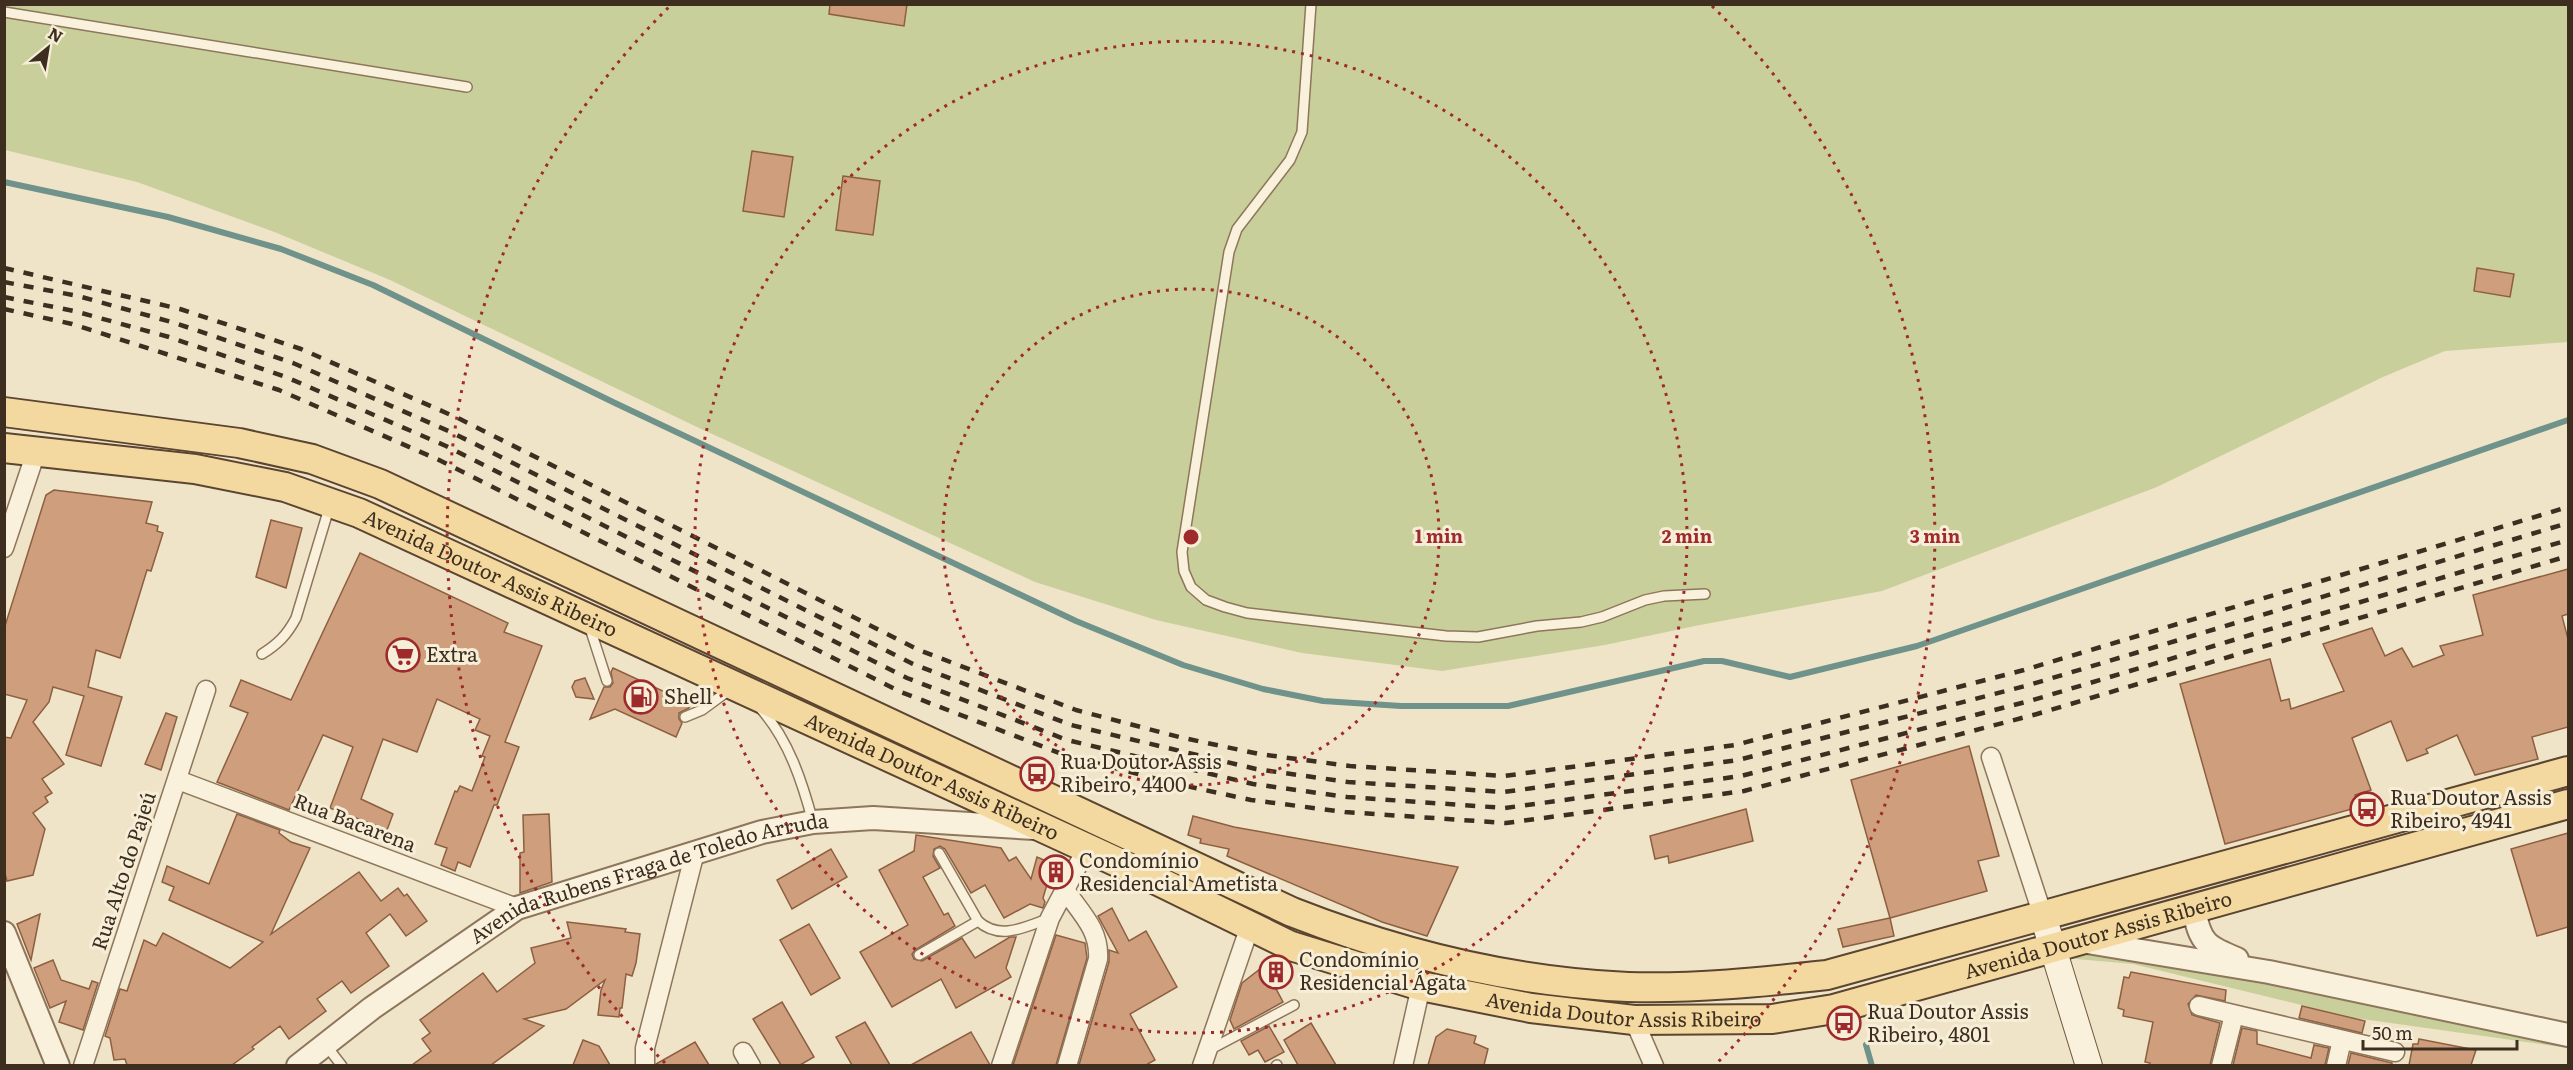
<svg xmlns="http://www.w3.org/2000/svg" width="2573" height="1070" viewBox="0 0 2573 1070" font-family="Literata,serif">
  <style>
    .green { fill: #c9cf9b }
    .lines { fill: none; stroke-linecap: round; stroke-linejoin: round }
    .stream { stroke: #6f938a; stroke-width: 6 }
    .building { fill: #cf9f7d; stroke: #8d5f41; stroke-width: 1.5 }
    .service-casing { stroke: #8d765c; stroke-width: 12 }
    .minor-casing { stroke: #8d765c; stroke-width: 21 }
    .tertiary-casing { stroke: #8d765c; stroke-width: 26 }
    .secondary-casing { stroke: #6f573f; stroke-width: 28 }
    .primary-casing { stroke: #5b4430; stroke-width: 32 }
    .service { stroke: #faf1dc; stroke-width: 9 }
    .minor { stroke: #faf1dc; stroke-width: 18 }
    .tertiary { stroke: #faf1dc; stroke-width: 22 }
    .secondary { stroke: #faf1dc; stroke-width: 26 }
    .primary { stroke: #f3d9a0; stroke-width: 28 }
    .rail { stroke: #3d2e20; stroke-width: 4.5; stroke-dasharray: 10 10; stroke-linecap: butt }
    .ring { fill: none; stroke: #9e2a2b; stroke-width: 3; stroke-dasharray: 3 6 }
    .labels { text-anchor: middle; stroke-width: 6; stroke-linejoin: round; paint-order: stroke }
    .street-label { font-size: 20px; fill: #3d2e20; stroke: #f7eed8 }
    .poi-label { font-size: 20px; fill: #3d2e20; stroke: #f7eed8; text-anchor: start }
    .centre { fill: #9e2a2b; stroke: #f7eed8; stroke-width: 3 }
    .ring-label { font-size: 18px; text-anchor: middle; font-weight: bold; fill: #9e2a2b; stroke: #f7eed8; stroke-width: 6; stroke-linejoin: round; paint-order: stroke }
  </style>
  <rect width="100%" height="100%" fill="#f0e4c8"/>
  <g class="green">
    <polygon points="5,5 2568,5 2568,342 2445,351 2383,377 2157,487 1882,591 1695,626 1605,645 1442,671 1302,653 1156,620 1035,582 697,427 390,280 277,233 137,182 5,150"/>
    <polygon points="2127,940 2163,954 2568,1048 2355,1018 2133,964 2065,958"/>
  </g>
  <g class="lines">
    <g class="stream">
      <polyline points="4,182 168,217 281,249 373,285 615,403 1076,621 1183,665 1263,689 1323,701 1401,706 1508,706 1704,661 1722,661 1790,677 1917,646 2568,420"/>
      <polyline points="1866,1045 1872,1066"/>
    </g>
  </g>
  <g class="building">
    <polygon points="830,4 907,4 904,26 829,14"/>
    <polygon points="752,151 793,157 784,217 743,211"/>
    <polygon points="843,176 880,181 873,235 836,230"/>
    <polygon points="2477,268 2514,274 2510,297 2474,291"/>
    <polygon points="54,490 152,502 146,523 158,526 157,531 163,533 151,571 147,570 120,658 96,650 88,687 122,697 101,766 66,755 84,696 53,687 49,702 33,722 64,764 42,779 52,793 45,797 48,802 33,813 45,829 33,875 7,881 4,870 4,737 11,738 27,700 4,694 4,629 46,495"/>
    <polygon points="271,520 302,528 286,588 256,577"/>
    <polygon points="360,553 508,623 504,632 542,646 505,742 519,747 497,805 494,805 470,867 458,862 455,871 441,865 447,848 435,844 455,791 457,792 460,786 472,791 485,757 482,756 490,736 475,730 480,719 437,699 417,752 383,739 361,799 393,814 387,830 330,808 353,747 323,735 289,810 217,782 248,713 230,706 241,680 291,700"/>
    <polygon points="2568,569 2568,614 2562,616 2568,639 2568,727 2532,737 2538,759 2475,775 2457,735 2426,749 2428,753 2407,761 2391,721 2352,738 2371,790 2355,795 2359,807 2225,844 2180,684 2270,659 2281,701 2289,699 2291,709 2344,691 2323,644 2372,628 2385,656 2402,648 2413,667 2444,655 2440,646 2483,635 2473,595"/>
    <polygon points="613,668 691,704 689,708 679,713 679,719 682,723 676,737 615,709 590,719 604,687 610,687 613,683 611,672"/>
    <polygon points="585,678 594,699 576,697 572,687 575,681"/>
    <polygon points="166,713 177,717 161,770 145,764"/>
    <polygon points="1969,746 1999,856 1978,861 1987,891 1890,918 1851,780"/>
    <polygon points="1746,809 1753,841 1669,863 1668,856 1655,859 1650,836"/>
    <polygon points="237,814 280,830 279,833 291,842 310,848 271,934 359,872 381,901 398,888 404,896 407,894 427,921 406,936 390,914 366,933 389,966 351,993 342,981 317,999 326,1011 289,1039 280,1026 252,1047 254,1049 232,1065 127,1065 125,1059 114,1060 110,1038 105,1036 120,989 127,991 144,940 156,946 163,933 230,968 263,942 169,900 174,887 162,882 167,866 209,884"/>
    <polygon points="549,814 552,882 520,893 520,853 524,852 523,815"/>
    <polygon points="1193,816 1234,827 1458,867 1427,936 1382,922 1227,856 1229,849 1200,843 1201,839 1188,835"/>
    <polygon points="2568,833 2568,927 2537,936 2511,849"/>
    <polygon points="916,835 1001,848 1009,861 1016,857 1031,879 1037,857 1053,864 1043,898 1045,902 1043,908 1030,904 1004,918 985,885 971,893 945,849 940,846 934,849 933,856 940,868 923,877 944,915 948,913 955,926 915,950 912,954 914,959 922,961 962,938 975,958 1010,937 1016,937 1006,968 1011,977 956,1008 941,979 892,1007 860,952 908,925 879,870 914,851"/>
    <polygon points="831,849 847,877 792,909 777,880"/>
    <polygon points="1112,908 1129,941 1146,931 1177,987 1130,1014 1155,1060 1146,1065 1079,1065 1109,962 1109,950 1118,953 1098,916"/>
    <polygon points="40,914 31,960 17,924"/>
    <polygon points="1890,918 1894,936 1843,947 1838,929"/>
    <polygon points="567,922 626,929 625,932 640,934 636,963 632,976 626,974 622,1008 620,1008 619,1017 598,1015 601,990 605,980 566,1009 524,1019 544,1026 491,1065 412,1065 431,1051 422,1039 430,1033 420,1020 483,973 497,992 535,963 531,948 571,938"/>
    <polygon points="809,924 840,978 811,995 780,940"/>
    <polygon points="1056,935 1085,943 1087,958 1056,1065 1013,1065"/>
    <polygon points="53,960 61,980 89,989 92,981 98,983 83,1030 59,1022 66,1001 50,1008 34,968"/>
    <polygon points="1264,966 1283,1002 1234,1029 1230,1020 1242,983"/>
    <polygon points="2131,972 2226,990 2225,1001 2196,995 2188,1004 2192,1015 2220,1023 2210,1065 2149,1065 2150,1063 2145,1062 2153,1022 2123,1016 2124,1010 2118,1008 2124,977 2129,978"/>
    <polygon points="782,1002 814,1057 800,1065 781,1065 753,1019"/>
    <polygon points="2302,1006 2365,1021 2362,1033 2299,1018"/>
    <polygon points="865,1022 890,1065 852,1065 836,1037"/>
    <polygon points="1311,1023 1336,1065 1298,1065 1284,1040"/>
    <polygon points="1269,1026 1284,1052 1265,1062 1258,1050 1249,1055 1241,1041"/>
    <polygon points="2242,1028 2257,1031 2257,1044 2311,1058 2314,1045 2329,1048 2325,1065 2233,1065"/>
    <polygon points="1447,1029 1476,1036 1474,1043 1488,1049 1484,1065 1428,1065 1436,1037"/>
    <polygon points="971,1032 990,1065 911,1065"/>
    <polygon points="2419,1039 2476,1050 2471,1065 2409,1065 2413,1044 2418,1044"/>
    <polygon points="583,1040 599,1046 610,1065 573,1065"/>
    <polygon points="695,1042 709,1065 656,1065 656,1064"/>
    <polygon points="2351,1053 2392,1063 2392,1065 2348,1065"/>
  </g>
  <g class="lines">
    <defs>
      <g id="service">
        <polyline points="1311,4 1302,132 1290,160 1237,229 1229,252 1182,552 1184,571 1191,587 1206,600 1225,607 1247,613 1446,636 1478,637 1537,626 1581,622 1602,617 1645,600 1664,596 1705,594"/>
        <polyline points="4,12 467,87"/>
        <polyline points="589,625 607,681"/>
        <path d="M262,654c16,-10 25,-19 34,-36l34,-113"/>
        <path d="M761,709c28,32 41,72 52,113"/>
        <polyline points="685,717 702,710 732,688"/>
        <path d="M939,853l39,68c22,20 47,6 72,-3"/>
        <polyline points="919,955 978,921"/>
        <polyline points="325,1044 342,1066"/>
        <polyline points="1209,1050 1294,1005"/>
        <polyline points="1276,1066 1277,1065"/>
      </g>
      <g id="minor">
        <polyline points="4,548 36,452"/>
        <polyline points="1991,757 2043,916"/>
        <polyline points="178,780 517,908"/>
        <path d="M1065,890c16,23 35,40 33,69l-31,107"/>
        <polyline points="2199,1006 2395,1052"/>
        <polyline points="1634,1020 1654,1066"/>
        <polyline points="743,1052 751,1066"/>
        <polyline points="83,1066 206,690"/>
        <polyline points="645,1066 645,1048 695,852"/>
        <polyline points="1001,1066 1050,918 1087,848"/>
        <polyline points="1202,1066 1250,926"/>
        <polyline points="1403,1066 1421,986"/>
        <polyline points="2221,1066 2234,1015"/>
        <polyline points="2336,1066 2342,1040"/>
      </g>
      <g id="tertiary">
        <path d="M2194,910c6,33 13,37 43,49"/>
        <polyline points="4,933 58,1066"/>
        <polyline points="2081,941 2269,972 2568,1035"/>
        <path id="s1" d="M298,1066l74,-58 145,-100 245,-76 51,-10 60,-4 161,10"/>
      </g>
      <polyline id="secondary" points="2043,916 2089,1066"/>
      <g id="primary">
        <path d="M4,412l235,31 73,16 68,25 912,428c107,42 220,70 336,75 66,2 134,-5 199,-12l741,-204"/>
        <path id="s2" d="M4,448l191,21 90,18 74,26 795,366 137,67 130,40 110,22 103,12 138,-1 62,-10 734,-205"/>
      </g>
    </defs>
    <use href="#service" class="service-casing"/>
    <use href="#minor" class="minor-casing"/>
    <use href="#tertiary" class="tertiary-casing"/>
    <use href="#secondary" class="secondary-casing"/>
    <use href="#primary" class="primary-casing"/>
    <use href="#service" class="service"/>
    <use href="#minor" class="minor"/>
    <use href="#tertiary" class="tertiary"/>
    <use href="#secondary" class="secondary"/>
    <use href="#primary" class="primary"/>
    <g class="rail">
      <polyline points="4,268 180,309 301,349 460,419 919,650 1076,710 1179,737 1259,754 1350,766 1504,776 1735,745 2024,670 2568,507"/>
      <polyline points="4,282 78,296 175,323 293,363 453,433 913,664 1071,725 1256,769 1348,782 1504,792 1738,760 2029,685 2568,523"/>
      <polyline points="4,297 74,311 169,337 286,377 446,446 907,678 1067,740 1253,784 1347,797 1505,808 1741,776 2033,700 2568,540"/>
      <polyline points="4,309 72,324 279,390 439,460 901,692 1062,754 1168,782 1251,800 1345,812 1506,823 1744,791 2037,714 2568,556"/>
    </g>
  </g>
  <g class="ring">
    <circle cx="1191" cy="537" r="248"/>
    <circle cx="1191" cy="537" r="496"/>
    <path d="M665 1063A744 744 0 0 1 670 6M1712 6A744 744 0 0 1 1717 1063"/>
  </g>
  <defs>
    <symbol id="supermarket-ring" viewBox="-11 -11 22 22"><circle r="9.5" fill="#f7eed8" stroke="#9e2a2b" stroke-width="1.5"/><path d="M-6-5.5h2.5l.6 2H6L4.5 2H-2.5L-4.4-4H-6ZM-1.5 3.2a1.3 1.3 0 1 0 .1 0ZM3 3.2a1.3 1.3 0 1 0 .1 0Z" fill="#9e2a2b"/></symbol>
    <symbol id="fuel-ring" viewBox="-11 -11 22 22"><circle r="9.5" fill="#f7eed8" stroke="#9e2a2b" stroke-width="1.5"/><path d="M-5.5-6h7V0h2V4h1.3V-2.5L3-4.5l.8-.8L6-3V5H2.5V1h-1V6h-7ZM-4.2-4.7v3.2H.2V-4.7Z" fill="#9e2a2b"/></symbol>
    <symbol id="bus-ring" viewBox="-11 -11 22 22"><circle r="9.5" fill="#f7eed8" stroke="#9e2a2b" stroke-width="1.5"/><path d="M-5-6H5V4H4V6H2V4H-2V6H-4V4H-5ZM-3.5-4V0h7V-4ZM-3.5 1.2v1.5H-2V1.2ZM2 1.2v1.5H3.5V1.2Z" fill="#9e2a2b"/></symbol>
    <symbol id="building-ring" viewBox="-11 -11 22 22"><circle r="9.5" fill="#f7eed8" stroke="#9e2a2b" stroke-width="1.5"/><path d="M-4-6H4V6H1V3H-1V6H-4ZM-2.5-4.3h1.7v1.8h-1.7ZM.8-4.3h1.7v1.8H.8ZM-2.5-1h1.7V.8h-1.7ZM.8-1h1.7V.8H.8Z" fill="#9e2a2b"/></symbol>
  </defs>
  <g fill-rule="evenodd">
    <use href="#supermarket-ring" x="384" y="636" width="38" height="38"/>
    <use href="#fuel-ring" x="622" y="678" width="38" height="38"/>
    <use href="#bus-ring" x="1018" y="755" width="38" height="38"/>
    <use href="#bus-ring" x="2348" y="790" width="38" height="38"/>
    <use href="#building-ring" x="1037" y="853" width="38" height="38"/>
    <use href="#building-ring" x="1257" y="953" width="38" height="38"/>
    <use href="#bus-ring" x="1825" y="1004" width="38" height="38"/>
  </g>
  <g class="labels">
    <g class="street-label">
      <text dy="7" stroke="none"><textPath href="#s2" startOffset="507">Avenida Doutor Assis Ribeiro</textPath></text>
      <text dy="7" stroke="none"><textPath href="#s2" startOffset="993">Avenida Doutor Assis Ribeiro</textPath></text>
      <text transform="translate(355 823) rotate(21)" y="7">Rua Bacarena</text>
      <text transform="translate(124 871) rotate(-72)" y="7">Rua Alto do Pajeú</text>
      <text dy="7" stroke="none"><textPath href="#s1" startOffset="405">Avenida Rubens Fraga de Toledo Arruda</textPath></text>
      <text dy="7" stroke="none"><textPath href="#s2" startOffset="2217">Avenida Doutor Assis Ribeiro</textPath></text>
      <text dy="7" stroke="none"><textPath href="#s2" startOffset="1731">Avenida Doutor Assis Ribeiro</textPath></text>
    </g>
    <g class="poi-label">
      <text x="426" y="662">Extra</text>
      <text x="664" y="704">Shell</text>
      <text x="1060" y="769">Rua Doutor Assis<tspan x="1060" dy="23">Ribeiro, 4400</tspan></text>
      <text x="2390" y="805">Rua Doutor Assis<tspan x="2390" dy="23">Ribeiro, 4941</tspan></text>
      <text x="1079" y="868">Condomínio<tspan x="1079" dy="23">Residencial Ametista</tspan></text>
      <text x="1299" y="967">Condomínio<tspan x="1299" dy="23">Residencial Ágata</tspan></text>
      <text x="1867" y="1019">Rua Doutor Assis<tspan x="1867" dy="23">Ribeiro, 4801</tspan></text>
    </g>
  </g>
  <circle cx="1191" cy="537" r="9" class="centre"/>
  <g class="ring-label">
    <text x="1439" y="543">1 min</text>
    <text x="1687" y="543">2 min</text>
    <text x="1935" y="543">3 min</text>
  </g>
  <rect width="2573" height="1070" fill="none" stroke="#3d2e20" stroke-width="12"/>
  <g transform="translate(48 48) rotate(30)" stroke="#f7eed8" stroke-width="4.5" paint-order="stroke">
  <path d="M0-4.5L10 22L0 15L-10 22Z" fill="#3d2e20"/>
  <text y="-9" font-size="16" font-weight="bold" text-anchor="middle" fill="#3d2e20">N</text>
  </g>
  <path d="M2363 1040v9h154v-9" fill="none" stroke="#3d2e20" stroke-width="3"/>
  <text x="2372" y="1040" font-size="18" fill="#3d2e20" stroke="#f7eed8" stroke-width="4.5" paint-order="stroke">50 m</text>
</svg>
